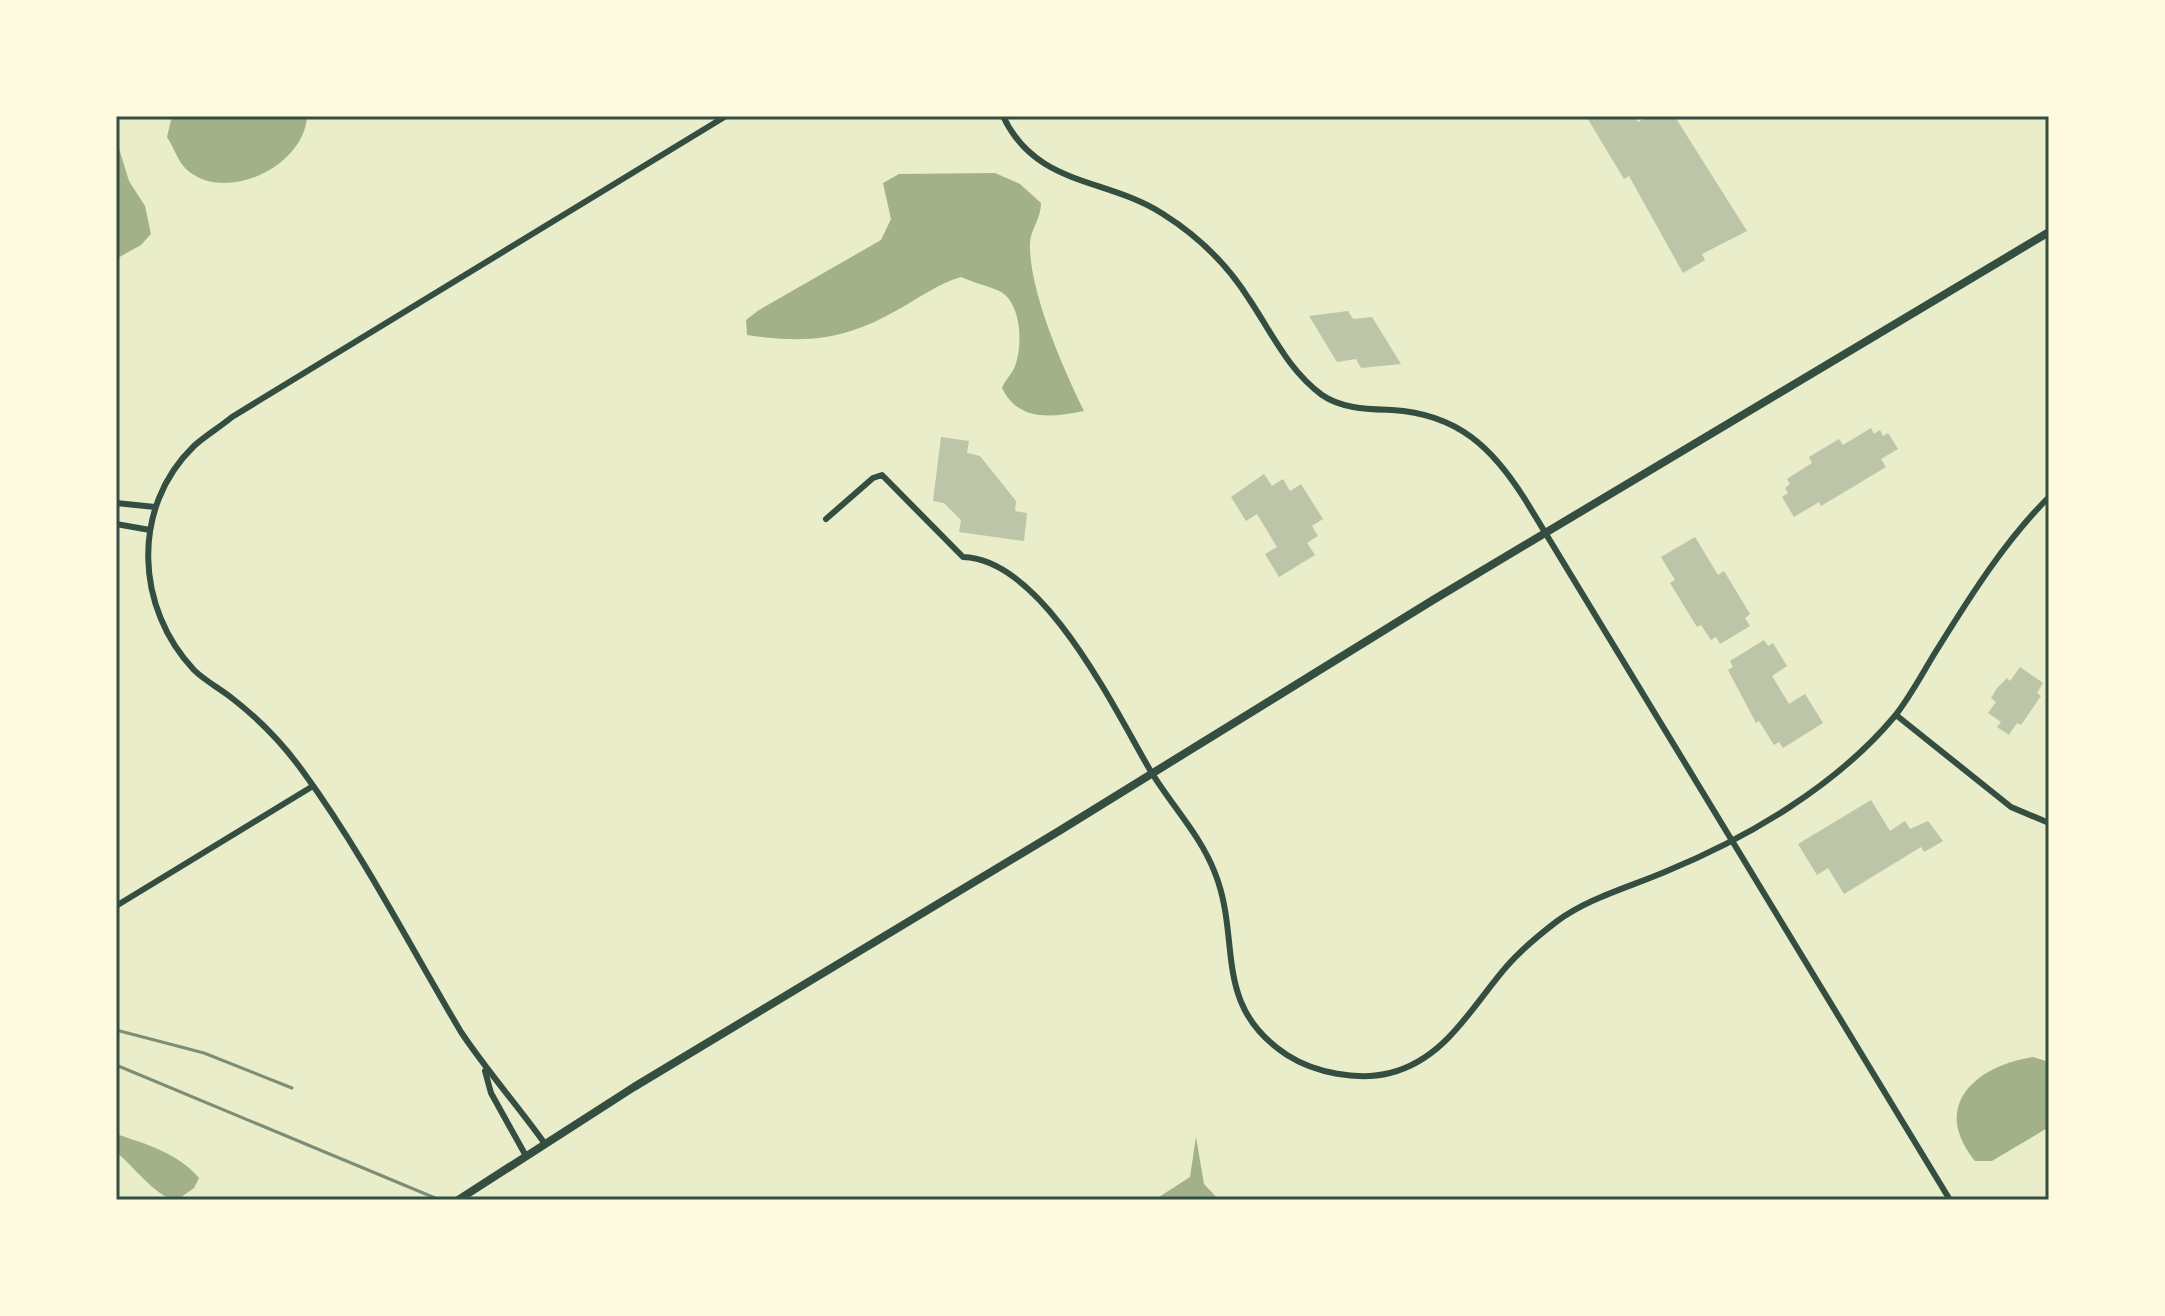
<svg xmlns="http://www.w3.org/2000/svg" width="2165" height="1316" viewBox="0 0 2165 1316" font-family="Raleway,sans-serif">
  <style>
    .water { fill: #a3b18a }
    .building { fill: #bcc5a7 }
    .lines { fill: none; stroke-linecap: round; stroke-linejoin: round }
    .minor { stroke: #344e41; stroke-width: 6 }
    .secondary { stroke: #344e41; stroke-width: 8 }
    .rail { stroke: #7c8e77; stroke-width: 3 }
    .neatline { fill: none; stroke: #344e41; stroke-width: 3 }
  </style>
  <rect width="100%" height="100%" fill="#e9edc9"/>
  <g class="water">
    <path d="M172,116h135c-2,50 -82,89 -121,53 -8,-8 -13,-23 -19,-32z"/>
    <polygon points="116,139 129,181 145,206 151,234 141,245 116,259"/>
    <path d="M995,173l25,11 21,19c0,17 -11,26 -11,41 -1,47 33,124 54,167 -33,6 -64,12 -82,-23 3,-8 10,-14 13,-22 8,-20 7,-67 -18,-76 -12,-5 -23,-7 -36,-13 -21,6 -41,20 -60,31 -56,32 -91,36 -154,27l-1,-15 13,-10 122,-70 10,-21 -8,-36 16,-9z"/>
    <path d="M2033,1057l16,5v65l-57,34h-17c-45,-55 0,-95 58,-104z"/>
    <path d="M116,1134c30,10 62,19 83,44l-5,10 -17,12c-20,-1 -44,-35 -61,-48z"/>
    <polygon points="1196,1137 1204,1184 1219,1200 1137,1200 1159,1197 1190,1177"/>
  </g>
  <g class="building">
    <polygon points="1586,116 1634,116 1638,122 1648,116 1679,116 1677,120 1747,231 1702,254 1705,260 1683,273 1629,176 1624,179"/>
    <polygon points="1348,311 1353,319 1372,317 1401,364 1361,368 1356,359 1337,362 1309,316"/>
    <polygon points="1871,428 1874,434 1880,430 1883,436 1888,433 1898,449 1881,459 1886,467 1821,506 1819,502 1794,517 1782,497 1788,493 1785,488 1790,484 1787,479 1812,463 1809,457 1839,439 1843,445"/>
    <polygon points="941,437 969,441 967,453 980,456 1016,501 1015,511 1027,513 1024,541 959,532 961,520 944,503 933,501"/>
    <polygon points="1264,474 1272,486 1283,479 1290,491 1301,484 1323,519 1312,526 1318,536 1307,543 1315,555 1279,577 1265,554 1277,547 1257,514 1246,521 1231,497"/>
    <polygon points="1695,537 1718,575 1724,571 1750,614 1745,618 1750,626 1720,644 1716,637 1711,640 1701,625 1697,627 1670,583 1675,580 1661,557"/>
    <polygon points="1764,640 1768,646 1773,643 1787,666 1772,676 1789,704 1805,694 1823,723 1783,748 1779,742 1774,745 1759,721 1756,723 1728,670 1733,667 1730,661"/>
    <polygon points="2020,667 2043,683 2037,693 2041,696 2021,725 2017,723 2009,735 1997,727 2001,722 1988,713 1996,702 1991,698 1997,688 2007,678 2010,681"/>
    <polygon points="1871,800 1890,831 1905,821 1910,829 1928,821 1943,841 1924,852 1921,847 1844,894 1828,868 1817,875 1798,844"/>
  </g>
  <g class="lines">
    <g class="minor">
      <path d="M1003,116c33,71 103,61 160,98 35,22 64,50 86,85 23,34 39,71 73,96 20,14 47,14 70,15 66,4 101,38 134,91l424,699"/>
      <polyline points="116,503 155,507"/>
      <path d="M826,519l47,-41 9,-3 81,82c80,2 152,153 187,213 21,35 50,64 65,103 27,68 -4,132 72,182 28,18 71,26 103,18 56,-14 82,-67 117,-107 14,-16 32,-31 49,-44 32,-24 74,-35 111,-51 82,-34 169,-85 227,-154 17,-21 30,-47 44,-69 33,-53 67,-107 111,-151"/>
      <polyline points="116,524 150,530"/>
      <polyline points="1896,715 2011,807 2049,823"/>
      <polyline points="116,906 313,786"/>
      <polyline points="485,1071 491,1093 526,1156"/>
      <path d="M545,1144c-27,-38 -58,-73 -84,-112 -51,-86 -98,-178 -157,-259 -20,-28 -44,-53 -71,-74 -12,-10 -28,-18 -39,-29 -58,-61 -64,-162 0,-224 11,-10 26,-19 38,-29l494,-301"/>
    </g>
    <polyline class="secondary" points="458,1200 634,1087 1059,831 1433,600 2049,232"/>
    <g class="rail">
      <polyline points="116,1030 204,1053 292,1088"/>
      <polyline points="116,1065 440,1200"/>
    </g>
  </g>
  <rect width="2165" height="1316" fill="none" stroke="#fefae0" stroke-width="236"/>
  <rect x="118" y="118" width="1929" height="1080" class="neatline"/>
</svg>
